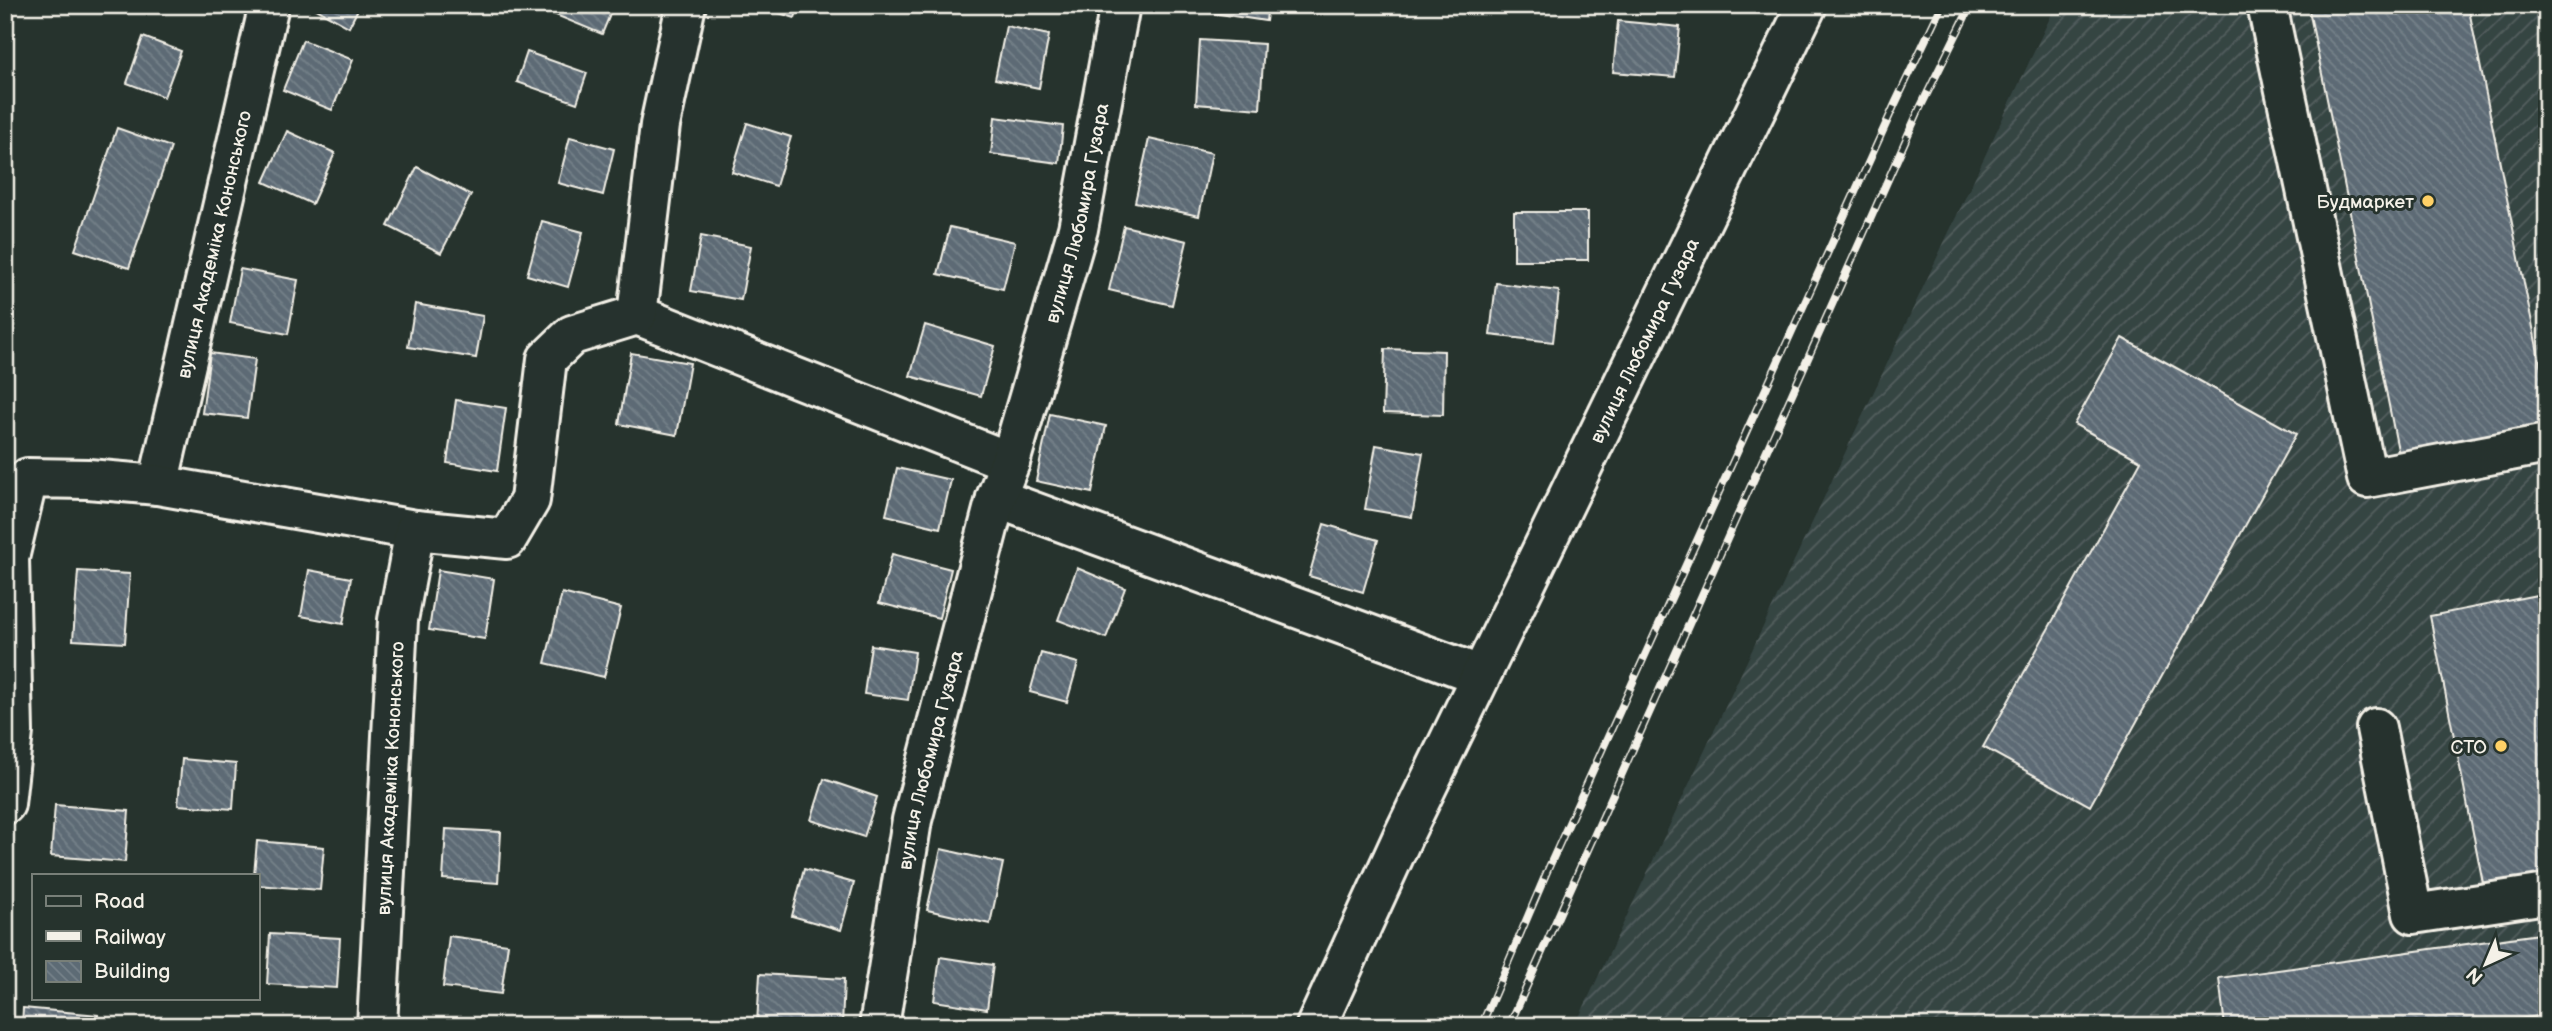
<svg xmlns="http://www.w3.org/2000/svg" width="2552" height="1031" viewBox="0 0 2552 1031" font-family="'Balsamiq Sans',sans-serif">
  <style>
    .industrial { fill: url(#industrial-furrows) }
    .building { fill: url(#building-back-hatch); stroke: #f4f1e8; stroke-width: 2 }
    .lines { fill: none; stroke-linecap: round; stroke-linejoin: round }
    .minor-casing { stroke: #f4f1e8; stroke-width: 44 }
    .major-casing { stroke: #f4f1e8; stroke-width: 44 }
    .minor { stroke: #26332d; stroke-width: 38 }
    .major { stroke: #26332d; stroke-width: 38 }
    .rail-casing { stroke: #f4f1e8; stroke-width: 8 }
    .rail { stroke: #26332d; stroke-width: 5; stroke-dasharray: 16; stroke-linecap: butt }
    .poi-dot { fill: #ffd166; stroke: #26332d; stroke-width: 2.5 }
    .labels { text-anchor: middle; stroke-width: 6; stroke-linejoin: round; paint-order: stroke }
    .poi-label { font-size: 19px; fill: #f4f1e8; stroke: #26332d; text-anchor: end }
    .street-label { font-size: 19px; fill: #f4f1e8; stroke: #26332d }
  </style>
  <defs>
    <pattern id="industrial-furrows" width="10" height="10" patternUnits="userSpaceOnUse" patternTransform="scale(1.75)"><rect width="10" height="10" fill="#364443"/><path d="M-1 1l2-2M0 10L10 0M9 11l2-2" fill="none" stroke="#545f5e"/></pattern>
    <pattern id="building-back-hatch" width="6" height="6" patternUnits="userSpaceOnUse" patternTransform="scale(1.75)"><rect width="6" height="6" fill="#5d6b75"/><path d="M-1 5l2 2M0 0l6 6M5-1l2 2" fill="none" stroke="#758189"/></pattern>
  </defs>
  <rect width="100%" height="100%" fill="#26332d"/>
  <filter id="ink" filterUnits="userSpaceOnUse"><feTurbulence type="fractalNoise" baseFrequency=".0143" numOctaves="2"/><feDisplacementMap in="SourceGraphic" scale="14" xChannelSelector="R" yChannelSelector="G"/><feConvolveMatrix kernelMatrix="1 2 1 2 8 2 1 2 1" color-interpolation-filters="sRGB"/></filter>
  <g filter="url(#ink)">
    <polygon class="industrial" points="2056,5 2547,5 2547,1026 1575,1026"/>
    <g class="building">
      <polygon points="314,5 360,5 349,27 313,7"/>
      <polygon points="542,5 614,5 602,34 541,9"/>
      <polygon points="753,5 799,5 795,18"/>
      <polygon points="1207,5 1268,5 1266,21 1206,12"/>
      <polygon points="2308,5 2468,5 2547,397 2547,426 2399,455"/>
      <polygon points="1618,21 1680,27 1675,77 1613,72"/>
      <polygon points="1006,26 1049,35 1039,88 995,79"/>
      <polygon points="143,37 181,51 164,97 127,83"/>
      <polygon points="303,40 353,60 332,110 283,90"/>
      <polygon points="1200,40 1264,44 1260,109 1196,104"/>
      <polygon points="527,52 587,73 577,103 517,82"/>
      <polygon points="995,117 1063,126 1059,163 991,154"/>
      <polygon points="747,123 791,137 776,186 732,172"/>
      <polygon points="117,128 171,147 129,268 75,250"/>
      <polygon points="287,131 335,153 312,204 264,182"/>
      <polygon points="570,137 614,149 603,195 558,183"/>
      <polygon points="1149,139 1212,153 1199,216 1135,202"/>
      <polygon points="417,167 471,195 441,253 388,226"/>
      <rect x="1514" y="212" width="74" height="48"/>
      <polygon points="542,221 583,232 568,287 527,275"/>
      <polygon points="1124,226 1187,241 1172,305 1109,290"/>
      <polygon points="950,227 1015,242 1003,289 938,274"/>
      <polygon points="701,236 751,246 741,300 691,291"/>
      <polygon points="240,269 298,280 288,334 230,323"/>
      <polygon points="1496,283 1559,291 1553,342 1490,335"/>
      <polygon points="415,304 483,316 476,358 408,347"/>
      <polygon points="925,325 995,346 981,396 910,376"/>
      <polygon points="2122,338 2296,434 2090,806 1983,747 2141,461 2074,424"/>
      <polygon points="1385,349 1444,351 1443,415 1383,413"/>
      <polygon points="210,353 255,359 247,418 202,413"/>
      <polygon points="631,353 690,363 677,435 619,424"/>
      <polygon points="456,400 506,408 497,471 447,463"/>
      <polygon points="1050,414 1106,426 1092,493 1036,481"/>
      <polygon points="1376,445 1423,453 1412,517 1365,509"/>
      <polygon points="897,468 951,480 940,528 886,515"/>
      <polygon points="1324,524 1378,540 1363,592 1309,576"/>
      <polygon points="892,554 951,569 939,618 879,603"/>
      <polygon points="1077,568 1125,588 1106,638 1058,620"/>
      <polygon points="309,570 351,578 343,624 301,616"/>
      <polygon points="438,570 494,579 485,639 429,630"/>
      <polygon points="78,571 130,574 125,643 73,640"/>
      <polygon points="562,593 621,608 604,677 545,663"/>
      <polygon points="2547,593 2547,875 2484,888 2430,616"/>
      <polygon points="871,645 915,652 908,700 864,694"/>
      <polygon points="1041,653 1078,663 1067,702 1030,692"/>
      <polygon points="182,759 236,764 233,809 178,805"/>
      <polygon points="824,779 877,797 864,837 811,820"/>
      <polygon points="55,805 129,811 125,862 51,856"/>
      <polygon points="446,829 501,832 498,883 443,879"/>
      <polygon points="257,841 324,847 320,890 257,885 257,875 254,875"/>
      <polygon points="941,849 1003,863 990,924 927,910"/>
      <polygon points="804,869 854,883 841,930 792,916"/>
      <polygon points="2547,933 2547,1015 2467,1026 2225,1026 2219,978"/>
      <polygon points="270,934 340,938 337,988 267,984"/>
      <polygon points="449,936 508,944 501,994 443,987"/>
      <polygon points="940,957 993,965 987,1009 934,1001"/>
      <polygon points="760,974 844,979 842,1026 757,1023"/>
      <polygon points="23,1008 98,1015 98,1026 22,1026"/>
    </g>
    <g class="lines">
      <defs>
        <g id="minor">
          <polyline points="2267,5 2367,478 2547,444"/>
          <polyline points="637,315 1010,462"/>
          <path id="s1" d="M158,485l111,-480"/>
          <polyline points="996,498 1480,675"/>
          <polyline points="2376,728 2413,914 2547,894"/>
          <polyline points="5,804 13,732 9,558 28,478 88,479 158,485 415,530"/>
          <path id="s2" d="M377,1026l21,-406 17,-90 92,9 23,-39 17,-141 25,-24 65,-20 23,-190 26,-120"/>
          <path id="s3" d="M879,1026l33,-206 84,-322 14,-36 68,-233 42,-224"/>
        </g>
        <g id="major">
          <path id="s4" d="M1316,1026l87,-190 404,-831"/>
        </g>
      </defs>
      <use href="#minor" class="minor-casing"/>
      <use href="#major" class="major-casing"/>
      <use href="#minor" class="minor"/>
      <use href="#major" class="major"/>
      <defs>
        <g id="rail">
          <polyline points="1481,1026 1549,867 1895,104 1942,5"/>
          <polyline points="1509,1026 1920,108 1971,5"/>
        </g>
      </defs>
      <use href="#rail" class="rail-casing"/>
      <use href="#rail" class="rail"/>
    </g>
  </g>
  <g class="poi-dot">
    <circle cx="2428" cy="201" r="7"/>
    <circle cx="2501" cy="746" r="7"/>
  </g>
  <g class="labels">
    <g class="poi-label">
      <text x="2414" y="208">Будмаркет</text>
      <text x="2487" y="753">СТО</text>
    </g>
    <g class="street-label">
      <text dy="7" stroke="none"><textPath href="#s3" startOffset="838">вулиця Любомира Гузара</textPath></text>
      <text dy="7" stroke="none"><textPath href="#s1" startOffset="247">вулиця Академіка Кононського</textPath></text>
      <text dy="7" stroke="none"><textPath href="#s4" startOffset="760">вулиця Любомира Гузара</textPath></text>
      <text dy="7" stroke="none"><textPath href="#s3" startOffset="271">вулиця Любомира Гузара</textPath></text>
      <text dy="7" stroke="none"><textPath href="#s2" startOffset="248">вулиця Академіка Кононського</textPath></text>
    </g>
  </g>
  <rect width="2552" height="1031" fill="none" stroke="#26332d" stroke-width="28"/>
  <rect x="14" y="14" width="2524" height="1003" fill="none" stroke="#f4f1e8" stroke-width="2.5" filter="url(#ink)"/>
  <rect x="32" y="874" width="228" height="126" fill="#26332d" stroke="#787f78" stroke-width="2"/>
  <rect x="46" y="896" width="35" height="10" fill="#26332d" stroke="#787f78" stroke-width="2"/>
  <text x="94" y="908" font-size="21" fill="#f4f1e8">Road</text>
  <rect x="46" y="931" width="35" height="10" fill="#f4f1e8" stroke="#787f78" stroke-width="2"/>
  <text x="94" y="944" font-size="21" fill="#f4f1e8">Railway</text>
  <rect x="46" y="961" width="35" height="21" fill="url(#building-back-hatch)" stroke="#787f78" stroke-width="2"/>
  <text x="94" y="978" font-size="21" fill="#f4f1e8">Building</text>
  <g transform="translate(2486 964) rotate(224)" stroke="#26332d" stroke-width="5" paint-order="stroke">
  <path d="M0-5L12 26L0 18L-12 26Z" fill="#f4f1e8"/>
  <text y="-10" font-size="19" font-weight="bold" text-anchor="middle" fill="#f4f1e8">N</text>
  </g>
</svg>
